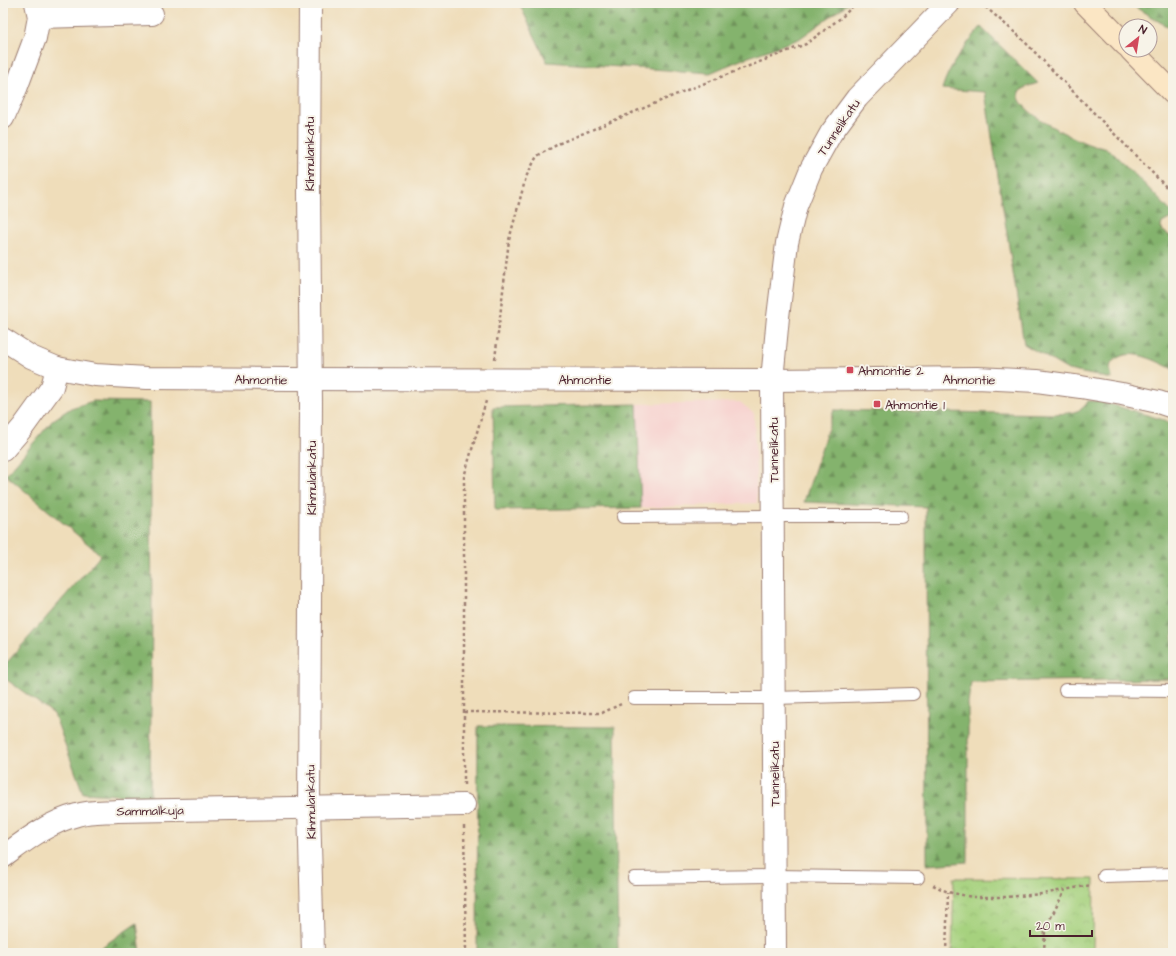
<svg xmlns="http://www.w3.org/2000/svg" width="1176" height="956" viewBox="0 0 1176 956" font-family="'Architects Daughter',sans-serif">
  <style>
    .built { fill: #f7d0ce }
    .forest { fill: url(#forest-firs); stroke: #67694c }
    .park { fill: url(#park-crowns); stroke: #787854 }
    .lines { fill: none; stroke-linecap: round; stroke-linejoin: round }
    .lane-casing { stroke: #9c7e72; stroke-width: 14 }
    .street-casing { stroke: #9c7e72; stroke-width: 24 }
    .secondary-casing { stroke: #9c7e72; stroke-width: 24 }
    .path { stroke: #9c7e72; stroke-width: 2.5; stroke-dasharray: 3 3; stroke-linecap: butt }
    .lane { stroke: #fff; stroke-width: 12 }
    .street { stroke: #fff; stroke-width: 22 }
    .secondary { stroke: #fbe6c4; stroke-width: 22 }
    .poi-dot { fill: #d1495b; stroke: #f7f3e8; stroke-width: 1.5 }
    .labels { text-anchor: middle; stroke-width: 4; stroke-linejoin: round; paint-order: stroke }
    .street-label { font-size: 13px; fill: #4a1f2b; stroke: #f7f3e8 }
    .poi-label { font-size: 13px; fill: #4a1f2b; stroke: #f7f3e8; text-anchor: start }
  </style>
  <defs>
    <pattern id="forest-firs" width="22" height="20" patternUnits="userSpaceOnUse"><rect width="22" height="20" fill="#84b36d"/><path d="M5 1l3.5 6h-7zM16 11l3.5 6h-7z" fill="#6e915a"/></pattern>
    <pattern id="park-crowns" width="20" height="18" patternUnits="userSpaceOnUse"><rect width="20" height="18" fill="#a6d17e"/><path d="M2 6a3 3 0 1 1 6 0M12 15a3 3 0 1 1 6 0" fill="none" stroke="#90b36d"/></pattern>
  </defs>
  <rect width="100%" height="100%" fill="#f7f3e8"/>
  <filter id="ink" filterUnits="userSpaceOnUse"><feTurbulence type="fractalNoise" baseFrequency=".025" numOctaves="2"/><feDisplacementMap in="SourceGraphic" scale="8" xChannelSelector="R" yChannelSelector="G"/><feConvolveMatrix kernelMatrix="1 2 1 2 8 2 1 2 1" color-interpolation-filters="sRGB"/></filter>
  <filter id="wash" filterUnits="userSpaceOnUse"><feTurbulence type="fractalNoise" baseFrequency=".012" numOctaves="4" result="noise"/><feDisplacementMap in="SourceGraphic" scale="16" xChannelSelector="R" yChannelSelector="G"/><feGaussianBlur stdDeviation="0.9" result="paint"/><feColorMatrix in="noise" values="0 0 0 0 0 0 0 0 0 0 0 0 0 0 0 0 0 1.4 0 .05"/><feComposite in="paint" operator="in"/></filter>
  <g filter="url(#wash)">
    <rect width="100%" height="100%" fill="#efddba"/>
    <polygon class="built" points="740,402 754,414 757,503 641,508 637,404"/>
    <g class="forest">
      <polygon points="519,3 849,3 799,39 743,59 710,73 547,62"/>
      <polygon points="1131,3 1173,3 1173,30 1135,7"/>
      <path d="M981,27l57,56 -12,4 -7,5c-6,19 57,48 72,53 5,2 13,2 18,5 5,3 10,10 15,14 17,16 33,33 49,50v3l-11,6 -1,4 2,4 10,7v131c-15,-7 -41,-22 -57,-10 -4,2 -6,6 -6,10 0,3 2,7 2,10l-44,-9 -44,-26 -39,-252 -43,-3c7,-24 23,-43 39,-62z"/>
      <polygon points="93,401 150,402 152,613 150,797 83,793 54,714 3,677 3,667 101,555 6,475 53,420 71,408"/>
      <path d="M1088,401h11l65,19 9,6v253l-202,3 -3,20v160l-41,3 -1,-358 -122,-5 30,-92 220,4c13,-1 28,0 34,-13z"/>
      <polygon points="637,404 641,508 495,510 493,407"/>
      <polygon points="478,726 615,727 618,953 477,953"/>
      <polygon points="137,923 141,953 93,953"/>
    </g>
    <polygon class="park" points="954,878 1094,879 1093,953 952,953"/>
  </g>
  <g filter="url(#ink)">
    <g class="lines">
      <defs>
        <g id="lane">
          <polyline points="623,517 773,516 901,516"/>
          <polyline points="1065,690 1173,691"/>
          <polyline points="634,698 774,698 913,694"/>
          <polyline points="1104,876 1173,874"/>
          <polyline points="634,878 774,876 918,878"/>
        </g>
        <g id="street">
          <polyline points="310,3 309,191 311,403 309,807 313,953"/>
          <polyline points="39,17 152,14"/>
          <polyline points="3,118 17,86 35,38 39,17 36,3"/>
          <polyline points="3,339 31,357 57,368 95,375 147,378 292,379 772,380 977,378 1037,381 1081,387 1122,394 1158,402 1173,407"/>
          <polyline points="3,450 23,427 52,387 57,368"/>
          <path d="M3,857c23,-17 46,-35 74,-42 13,-4 27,-3 40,-4l347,-6"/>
          <polyline points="775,953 772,380 778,317 787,243 796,206 811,169 831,133 857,98 949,3"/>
        </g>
        <g id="secondary">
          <polyline points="1085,3 1126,45"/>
          <polyline points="1131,50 1173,93"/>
        </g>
      </defs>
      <use href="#lane" class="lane-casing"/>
      <use href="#street" class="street-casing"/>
      <use href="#secondary" class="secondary-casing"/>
      <g class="path">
        <polyline points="981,3 1020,37 1173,194"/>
        <polyline points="495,359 509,240 526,177 537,156 560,143 687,90 806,44 842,17 856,3"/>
        <polyline points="464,712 602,713 621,704"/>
        <polyline points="464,785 464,477 486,401"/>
        <polyline points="464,826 466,953"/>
        <polyline points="933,885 948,892 972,897 1005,897 1042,894 1091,885"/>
        <polyline points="946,953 948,892"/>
        <polyline points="1044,953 1045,929 1065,890"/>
      </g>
      <use href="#lane" class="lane"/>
      <use href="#street" class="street"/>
      <use href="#secondary" class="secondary"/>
    </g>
  </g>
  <g class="poi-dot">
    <rect x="846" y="366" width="8" height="8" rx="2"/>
    <rect x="873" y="400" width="8" height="8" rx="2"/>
  </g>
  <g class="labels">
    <g class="street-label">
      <text transform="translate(838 127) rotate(-56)" y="5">Tunnelikatu</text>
      <text transform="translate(309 154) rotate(-90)" y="5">Kihmulankatu</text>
      <text transform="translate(261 379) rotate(1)" y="5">Ahmontie</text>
      <text x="585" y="384">Ahmontie</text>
      <text transform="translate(969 379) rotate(1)" y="5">Ahmontie</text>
      <text transform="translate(773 450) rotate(-90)" y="5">Tunnelikatu</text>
      <text transform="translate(311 478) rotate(-90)" y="5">Kihmulankatu</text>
      <text transform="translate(774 774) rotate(-90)" y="5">Tunnelikatu</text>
      <text transform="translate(310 802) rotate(-91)" y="5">Kihmulankatu</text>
      <text transform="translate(150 810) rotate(-1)" y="5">Sammalkuja</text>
    </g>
    <g class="poi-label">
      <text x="858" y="375">Ahmontie 2</text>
      <text x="885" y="409">Ahmontie 1</text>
    </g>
  </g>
  <rect width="1176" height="956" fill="none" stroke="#f7f3e8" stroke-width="16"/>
  <g transform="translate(1138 38) rotate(30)"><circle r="19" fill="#f7f3e8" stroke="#b29e9c"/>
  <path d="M0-3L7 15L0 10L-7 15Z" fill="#d1495b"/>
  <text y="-6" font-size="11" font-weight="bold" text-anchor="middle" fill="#4a1f2b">N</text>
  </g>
  <path d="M1030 930v6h62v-6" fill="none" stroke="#4a1f2b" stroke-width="2"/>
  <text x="1036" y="930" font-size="12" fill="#4a1f2b" stroke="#f7f3e8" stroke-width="3" paint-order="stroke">20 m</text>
</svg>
